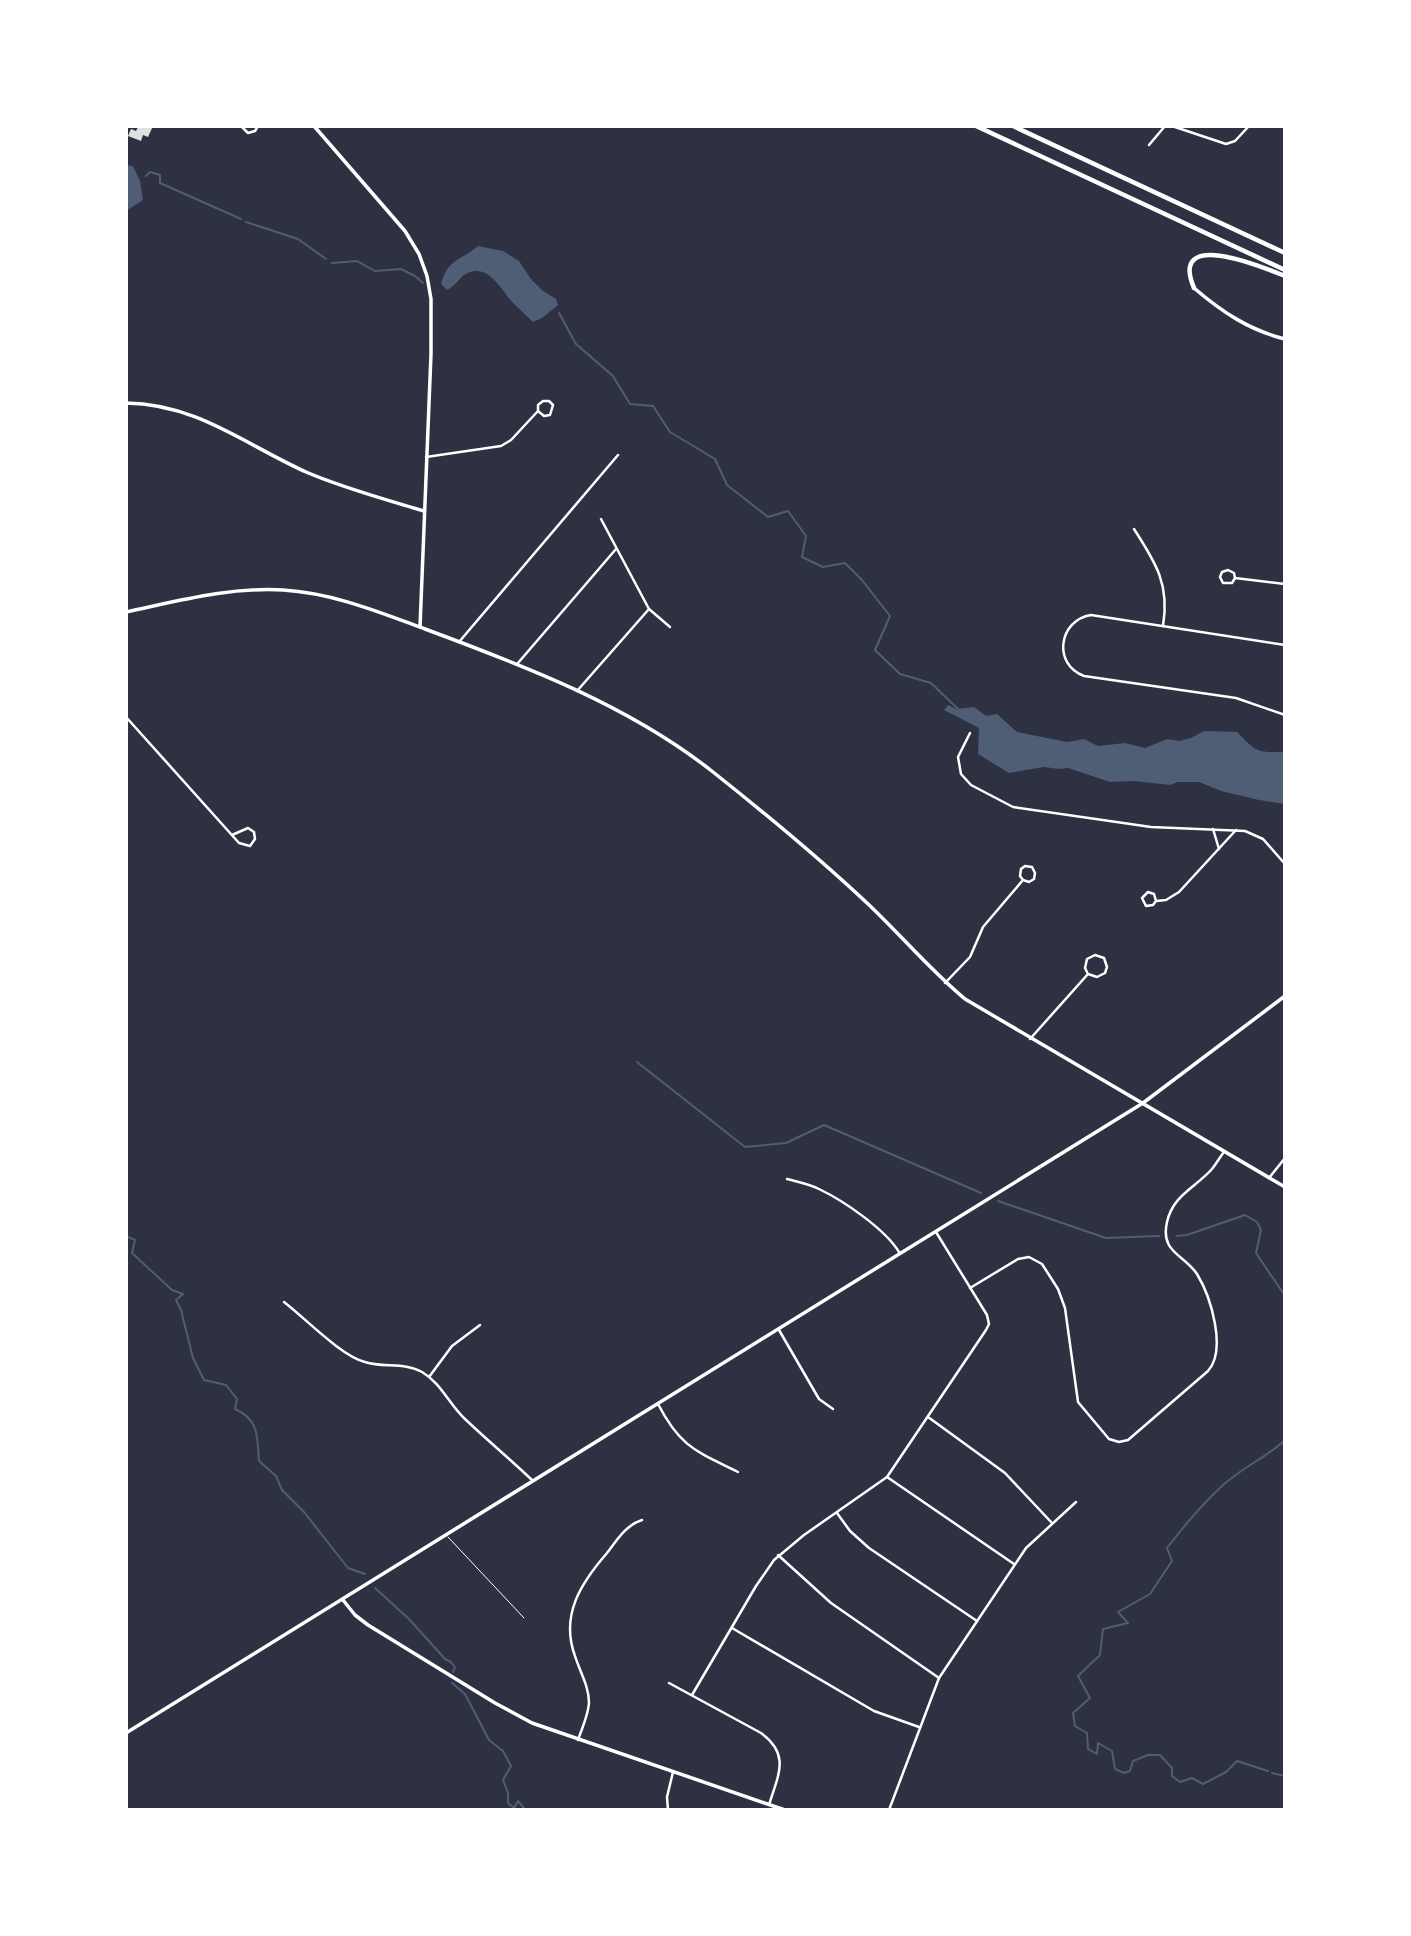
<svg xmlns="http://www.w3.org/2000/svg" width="1411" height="1936" viewBox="0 0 1411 1936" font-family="Merriweather,serif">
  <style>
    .water { fill: #4f5d75 }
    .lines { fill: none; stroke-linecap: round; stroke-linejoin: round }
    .stream { stroke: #4f5d75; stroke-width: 2 }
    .building { fill: #e0e0e3 }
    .service { stroke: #fff; stroke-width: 1 }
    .minor { stroke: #fff; stroke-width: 2.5 }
    .tertiary { stroke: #fff; stroke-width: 3.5 }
    .secondary { stroke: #fff; stroke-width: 3.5 }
    .motorway { stroke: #fff; stroke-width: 4.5 }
  </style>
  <rect width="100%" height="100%" fill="#2d3142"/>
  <g class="water">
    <polygon points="126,165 133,166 140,181 143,200 126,211"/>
    <path d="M478,246l25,5 16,10 12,18 12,12 13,8 2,6 -16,13 -9,4c-7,-7 -14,-13 -21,-20 -12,-14 -25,-41 -48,-27 -6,5 -10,12 -17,15l-6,-6c7,-26 20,-23 37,-38z"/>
    <path d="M948,705l8,4 18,-2 12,9 11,-2 20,18 50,10 17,-3 14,7 27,-3 20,5 22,-9 12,2 12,-3 13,-7 33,1c21,21 18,20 48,20v52l-26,-4 -38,-9 -22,-9h-21l-8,3 -36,-4 -24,1 -42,-14 -9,1 -15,-2 -35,6 -31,-19 1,-26 -35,-18z"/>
  </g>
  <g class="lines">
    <g class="stream">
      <polyline points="146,176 150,172 160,175 160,183 241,219"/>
      <polyline points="246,222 298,239 326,259"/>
      <polyline points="332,263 357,261 375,271 401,269 415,276 423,283"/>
      <polyline points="559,313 576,344 613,376 630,404 653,406 670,432 715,459 727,485 768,517 788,511 806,536 802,557 823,567 845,563 862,580 890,616 875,650 900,674 931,683 959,710"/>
      <polyline points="637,1062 745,1147 786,1143 824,1125 981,1193"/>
      <polyline points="998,1201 1106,1238 1159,1236"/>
      <path d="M126,1236l9,4 -3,13 40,37 11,4 -7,6 5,10 12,48 11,22 22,5 11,14 -2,10c25,11 22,29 24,52l17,15 6,14 22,22 44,56 17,6"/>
      <polyline points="1177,1236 1187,1235 1245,1215 1257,1222 1261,1230 1256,1253 1285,1296"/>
      <polyline points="375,1588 409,1619 445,1659 451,1662 455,1667 453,1672"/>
      <polyline points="452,1683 465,1694 489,1740 503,1751 511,1766 503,1780 508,1793 508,1803 514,1808 518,1801 524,1808 522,1810"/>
      <path d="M1268,1771l-31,-10 -11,11 -23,12 -11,-6 -12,4 -8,-6v-8l-12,-13h-12l-15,6 -3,10 -6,2 -9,-4 -3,-18 -14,-8 -1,11 -9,-5 -1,-16 -12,-7 -2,-13 17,-15 -12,-22 22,-21 3,-26 25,-6 -10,-11 32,-18 22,-33 -5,-13c17,-22 35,-44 55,-62 19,-18 44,-28 63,-46"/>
      <polyline points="1272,1773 1285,1776"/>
    </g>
  </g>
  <polygon class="building" points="141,126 153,126 148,137 143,135 141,141 128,136 131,129 136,131 138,127"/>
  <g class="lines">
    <polyline class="service" points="448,1537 524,1618"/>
    <g class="minor">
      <polyline points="241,126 248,133 255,131 258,126"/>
      <polyline points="1172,126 1226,144 1235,141 1249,126"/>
      <polyline points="1149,145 1165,126"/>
      <polyline points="426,457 501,446 511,440 538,411 538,405 543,401 549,401 553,405 550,415 544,416 538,411"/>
      <path d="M1134,529c22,34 36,56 29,97"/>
      <polyline points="1235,578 1232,583 1223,583 1220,577 1222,572 1228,570 1234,573 1235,578 1285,584"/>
      <polyline points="649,609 670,627"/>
      <polyline points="459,642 618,455"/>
      <path d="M1285,645l-194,-30c-32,5 -39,49 -7,61l152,22 49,17"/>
      <polyline points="518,663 616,549"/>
      <polyline points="577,691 649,609 601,519"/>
      <polyline points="126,717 239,843 250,846 255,839 254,832 248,828 232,835"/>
      <polyline points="970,733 958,757 961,774 971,785 1013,807 1151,827 1245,831 1263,839 1285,864"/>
      <polyline points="1213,829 1219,849"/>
      <polyline points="1156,901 1153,905 1146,906 1142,898 1148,892 1154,894 1156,901 1166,900 1179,892 1236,830"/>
      <polyline points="945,983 970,957 983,927 1023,880 1029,882 1034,879 1035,873 1032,867 1025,866 1021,869 1020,876 1023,880"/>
      <polyline points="1030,1039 1088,974 1097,977 1105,973 1107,967 1104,958 1095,955 1087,959 1085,968 1088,974"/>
      <polyline points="1269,1178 1285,1158"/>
      <path d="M787,1179c11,3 22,5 32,10 25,12 66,40 80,63"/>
      <path d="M970,1288l48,-29 11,-2 13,7 16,25 7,19 13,94 31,37 10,3 9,-2 80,-69c19,-21 3,-74 -11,-97 -13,-20 -37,-21 -30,-52 6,-27 28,-34 45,-53 4,-5 8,-12 12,-17"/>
      <path d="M284,1302c21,16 57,54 81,60 18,6 40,0 57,10 19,11 27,32 43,47 22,21 45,40 67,61"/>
      <polyline points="779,1330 819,1399 833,1409"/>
      <polyline points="429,1377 452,1346 480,1325"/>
      <path d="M658,1404c23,44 38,47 80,68"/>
      <polyline points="928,1417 1005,1473 1052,1523"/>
      <polyline points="887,1477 1014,1564"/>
      <polyline points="837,1513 850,1531 869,1548 977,1621"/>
      <polyline points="778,1555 831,1603 939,1678"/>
      <polyline points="732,1628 874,1711 919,1727"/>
      <path d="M669,1683l92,50c30,22 17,42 8,72"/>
      <polyline points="692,1695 756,1586 774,1560 804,1535 887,1477 986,1330 989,1324 987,1315 936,1232"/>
      <path d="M578,1740c4,-12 10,-24 11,-37 0,-17 -9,-31 -14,-47 -15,-41 6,-73 32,-103 10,-13 19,-28 35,-33"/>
      <polyline points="668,1810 667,1797 673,1772"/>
      <polyline points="889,1810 939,1678 1026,1548 1076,1502"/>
    </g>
    <g class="tertiary">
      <polyline points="314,126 405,231 419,254 427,276 431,299 431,354 420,627"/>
      <path d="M1194,288c28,24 55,42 91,51"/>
      <path d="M126,403c71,1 118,41 180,69 37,16 78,27 118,39"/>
      <path d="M126,612c52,-11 103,-25 157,-22 50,3 96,22 142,39 100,37 205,77 288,143 53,42 105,85 154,131 33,31 63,67 98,96l320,188"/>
      <polyline points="343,1600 355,1615 368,1625 495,1703 532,1723 785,1810"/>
    </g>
    <polyline class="secondary" points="126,1733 1143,1103 1285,996"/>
    <g class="motorway">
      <polyline points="976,126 1285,270"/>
      <polyline points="1013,126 1285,253"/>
      <path d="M1194,288c-26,-61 71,-20 91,-12"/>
    </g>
  </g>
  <rect width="1411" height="1936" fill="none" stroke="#ffffff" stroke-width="256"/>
</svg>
